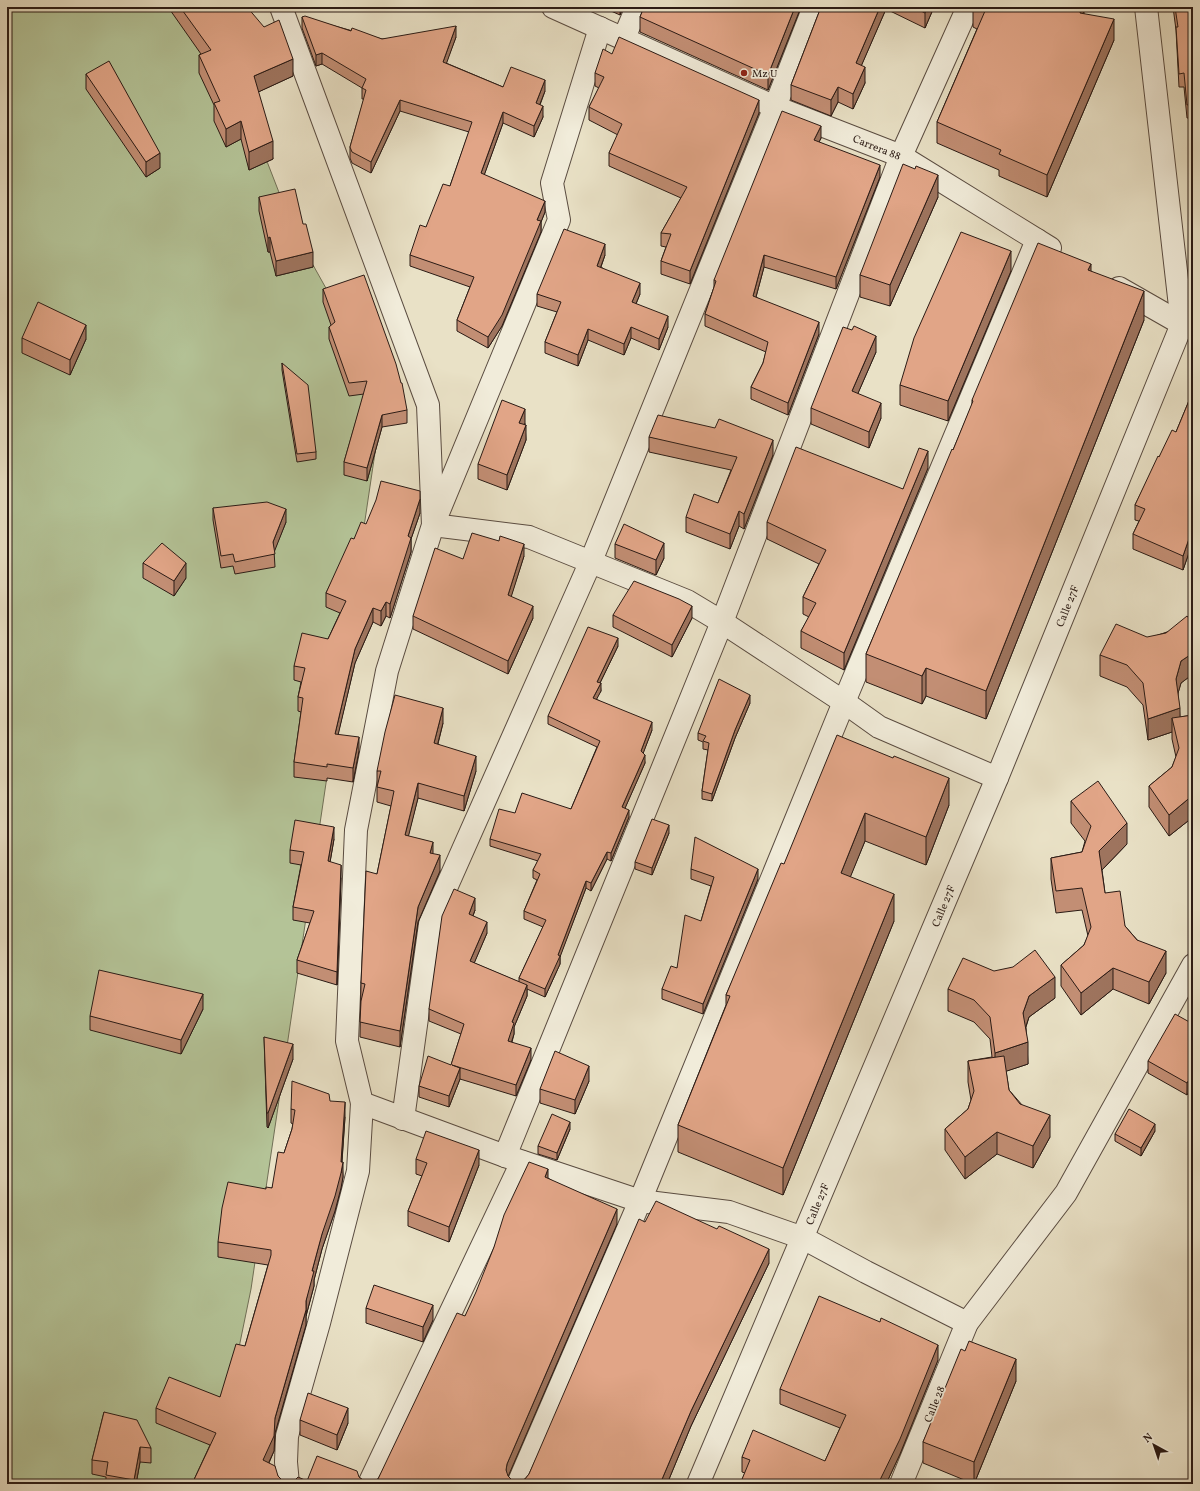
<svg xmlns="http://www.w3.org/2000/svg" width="1200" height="1491" viewBox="0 0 1200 1491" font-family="Vollkorn,serif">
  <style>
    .green { fill: #b4c397; stroke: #706f56 }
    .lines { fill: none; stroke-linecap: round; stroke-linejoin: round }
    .minor-casing { stroke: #5a4c41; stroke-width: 24 }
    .minor { stroke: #f1ecda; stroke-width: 22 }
    .wall { fill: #c28e74; stroke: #2b1b15 }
    .shaded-wall { fill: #9e745e; stroke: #2b1b15 }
    .building { fill: #e1a587; stroke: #2b1b15 }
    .poi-dot { fill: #8f2418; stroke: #f1ecda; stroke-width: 1.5 }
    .labels { text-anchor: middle; stroke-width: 3.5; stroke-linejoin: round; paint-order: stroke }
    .poi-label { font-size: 11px; fill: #2b1b15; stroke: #f1ecda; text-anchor: start }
    .street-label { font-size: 11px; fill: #2b1b15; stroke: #f1ecda }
  </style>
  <rect width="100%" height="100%" fill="#e9e1c6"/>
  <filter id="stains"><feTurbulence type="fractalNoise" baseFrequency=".005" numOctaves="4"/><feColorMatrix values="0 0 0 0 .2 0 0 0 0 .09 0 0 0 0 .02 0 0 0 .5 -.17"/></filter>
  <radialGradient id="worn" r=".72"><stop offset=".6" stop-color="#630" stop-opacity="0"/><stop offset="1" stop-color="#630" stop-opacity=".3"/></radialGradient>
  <polygon class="green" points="7,7 207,7 294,231 384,392 251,1289 211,1484 7,1484"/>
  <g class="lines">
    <defs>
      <g id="minor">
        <polyline points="281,7 428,405 433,525 387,671 356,830 347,1041 362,1103 505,1156 640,1201 729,1212 803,1238 866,1272 967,1323"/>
        <polyline points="553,7 775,107 901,156 1050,248"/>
        <polyline points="600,28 552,183 559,220 433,525 529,537 687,601 722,622 844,702 879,727 997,778"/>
        <polyline points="624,38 637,7"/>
        <polyline points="1119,288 1182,324"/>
        <polyline points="403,1119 430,924 591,561 775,107 814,7"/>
        <polyline points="505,1156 722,622 901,156 968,7"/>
        <polyline points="288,1484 286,1462 287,1436 319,1323 358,1171 362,1103"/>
        <polyline points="369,1484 522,1162"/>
        <polyline points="518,1484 640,1201 844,702 1037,240"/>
        <polyline points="698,1484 997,778 1182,324 1146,7"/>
        <polyline points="901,1484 967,1323 1066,1193 1193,965"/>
      </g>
    </defs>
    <use href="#minor" class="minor-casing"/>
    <use href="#minor" class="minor"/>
  </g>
  <g class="wall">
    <polygon points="168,7 247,7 293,76 258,92 273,159 249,170 241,139 226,147 214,121 214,105 199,73 199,55 201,54"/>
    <polygon points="602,7 623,7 620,15"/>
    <polygon points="644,7 801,7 768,90 640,32 640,17"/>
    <polygon points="821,7 934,7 925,28 886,9 861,66 865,83 853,109 838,102 831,116 791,100 791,85"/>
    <polygon points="973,7 1084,7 1084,14 1114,40 1047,197 999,176 999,170 937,143 937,122 977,29 973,27"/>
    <polygon points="1173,7 1193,7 1193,124 1192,118 1187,118 1184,87 1179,87 1176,30"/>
    <polygon points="302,17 382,39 456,37 446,63 503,87 545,91 540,105 543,117 534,137 503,123 484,175 545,212 541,222 541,232 502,326 488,348 457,331 457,320 470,287 410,266 410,255 450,186 469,132 400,111 371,173 352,163 350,158 350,147 364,99 362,99 362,88 322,64 316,66 302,28"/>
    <polygon points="612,54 759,113 690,284 661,274 661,261 666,247 661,246 661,233 681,198 609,166 609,153 618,135 589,120 589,107 599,88 595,86 595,73"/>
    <polygon points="86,74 160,168 146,177 86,89"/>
    <polygon points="821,138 819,142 880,177 836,289 764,267 756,297 819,334 788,415 751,399 751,387 763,363 766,352 705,326 705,314 714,287 714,280"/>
    <polygon points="915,169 938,197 890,306 860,297 860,275"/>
    <polygon points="259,197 303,224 313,267 276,276 270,252 268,252 259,211"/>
    <polygon points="605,255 601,267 640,294 636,304 668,327 659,350 631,338 624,355 588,340 578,366 545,353 545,342 557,312 537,306 537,294"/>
    <polygon points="1011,271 948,421 900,405 900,385"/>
    <polygon points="1091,271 1144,320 986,719 926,696 922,704 866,682 866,654 953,450 972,405 972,400"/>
    <polygon points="323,289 407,410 407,423 382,427 367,481 344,475 344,462 364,394 349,396 329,339 329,327 331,325 323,302"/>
    <polygon points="22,338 86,339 70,375 22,353"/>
    <polygon points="876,352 858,393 881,418 869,448 811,424 811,408"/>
    <polygon points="282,363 316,452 316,459 297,462 282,370"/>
    <polygon points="1193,391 1193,545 1192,544 1183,570 1133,549 1133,534 1139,521 1135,520 1135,505 1159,457 1176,432"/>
    <polygon points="525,423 525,425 526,440 507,490 478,479 478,464"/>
    <polygon points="649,437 773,455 744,529 739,526 730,549 686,532 686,517 718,503 731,470 649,452"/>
    <polygon points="928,468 844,670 801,648 801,631 809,617 803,614 803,597 819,564 767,539 767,522 903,489"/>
    <polygon points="213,508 286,522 274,551 275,567 235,574 233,566 221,568 213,520"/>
    <polygon points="420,513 411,539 411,552 390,618 386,616 381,626 373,622 355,663 338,734 359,751 353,782 327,778 327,781 294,777 294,762 301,712 298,711 298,697 301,682 294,680 294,666 328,639 340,613 326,607 326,593 354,539 366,524"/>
    <polygon points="615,544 664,558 656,575 615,558"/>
    <polygon points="524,556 511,596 533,618 508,674 413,629 413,616 463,559"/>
    <polygon points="143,563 186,578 174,596 143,578"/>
    <polygon points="613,615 692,618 672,657 613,627"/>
    <polygon points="1193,623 1193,674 1181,683 1178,693 1180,717 1193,715 1193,817 1169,836 1149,807 1149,786 1172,767 1176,757 1172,739 1172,732 1148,740 1143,705 1127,687 1100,676 1100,655"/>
    <polygon points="618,646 600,683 601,691 596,699 652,730 643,753 645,763 625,808 629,817 611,861 607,859 591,891 586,888 560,956 560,964 545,997 527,989 527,996 514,1027 514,1034 512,1042 531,1060 516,1096 460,1079 449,1107 419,1097 419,1086 451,1065 461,1034 429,1021 429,1009 475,910 473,916 487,933 474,963 519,982 519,978 543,927 524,919 524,911 537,880 533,878 533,870 538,861 490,846 490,839 515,813 571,809 597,747 548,724 548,716"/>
    <polygon points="750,703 735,738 712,801 702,799 702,791 708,750 703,749 703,742 698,740 698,733"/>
    <polygon points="443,723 438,744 476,771 464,811 418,798 408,836 433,854 440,871 418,922 400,1047 360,1037 361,983 377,874 391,806 377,802 377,771"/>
    <polygon points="893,758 949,805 926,865 865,841 850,877 894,921 783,1195 678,1152 678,1125 726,1005 726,995 784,864"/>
    <polygon points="1071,801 1127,844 1102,870 1105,893 1125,926 1166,973 1149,1004 1113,989 1081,1015 1061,986 1061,965 1084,945 1088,936 1082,910 1056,913 1051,879 1051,858 1082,852 1085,841 1071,823"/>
    <polygon points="669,833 652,875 635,869 635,862"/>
    <polygon points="334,839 330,862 341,878 337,985 297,973 297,960 310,923 293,920 293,907 301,865 290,863 290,850"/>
    <polygon points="691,869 758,879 703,1014 662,999 662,989 677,968 701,921 711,886 691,879"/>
    <polygon points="948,989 1055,998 1029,1017 1026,1027 1028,1064 1006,1071 1009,1090 1050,1137 1033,1168 997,1154 965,1179 945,1150 945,1129 968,1109 971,1100 968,1082 968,1061 992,1057 990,1039 974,1022 948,1011"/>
    <polygon points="203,1009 181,1054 90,1030 90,1016"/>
    <polygon points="1193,1024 1187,1095 1148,1073 1148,1061"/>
    <polygon points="264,1037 293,1059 268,1128 267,1127"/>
    <polygon points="589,1081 575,1114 540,1103 540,1089"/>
    <polygon points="330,1101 345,1117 342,1162 343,1177 341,1188 335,1211 322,1249 314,1280 314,1286 306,1316 306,1325 275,1433 274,1451 269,1463 278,1476 283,1481 290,1482 307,1481 359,1477 364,1481 370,1482 378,1479 465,1316 548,1178 617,1224 508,1476 513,1481 520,1481 525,1479 529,1474 645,1222 769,1263 691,1426 667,1484 192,1484 210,1445 156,1423 156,1408 220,1397 245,1346 268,1265 218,1257 218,1242 266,1189 272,1188 284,1153 292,1129 293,1124 291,1123 291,1109"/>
    <polygon points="570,1129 557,1160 538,1154 538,1146"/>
    <polygon points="1155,1131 1141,1156 1115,1141 1115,1134"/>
    <polygon points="416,1159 479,1165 449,1242 408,1226 408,1211 422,1176 416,1174"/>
    <polygon points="366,1308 433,1320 423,1342 366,1323"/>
    <polygon points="965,1351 1016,1381 974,1484 923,1463 923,1442"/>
    <polygon points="938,1360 900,1454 886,1484 740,1484 745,1473 742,1472 742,1457 825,1461 840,1428 780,1404 780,1389"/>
    <polygon points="104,1412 151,1448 151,1463 140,1462 136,1484 106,1484 106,1477 92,1474 92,1460"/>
    <polygon points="300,1420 348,1423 337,1450 300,1435"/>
  </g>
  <g class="shaded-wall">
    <polygon points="620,7 623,7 620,15"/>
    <polygon points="795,7 801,7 768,90 768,75"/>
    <polygon points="880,7 886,7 886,9 856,78 856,63"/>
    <polygon points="927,7 934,7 925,28 925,13"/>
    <polygon points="1081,7 1084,7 1084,10 1080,34 1080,13"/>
    <polygon points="1114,19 1114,40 1047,197 1047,175"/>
    <polygon points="456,26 456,37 443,73 443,62"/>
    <polygon points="322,53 322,64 316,66 316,55"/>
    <polygon points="293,59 293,76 254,94 254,76"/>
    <polygon points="865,67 865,83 853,109 853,94"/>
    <polygon points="545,80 545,91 536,114 536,103"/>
    <polygon points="838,87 838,102 831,116 831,100"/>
    <polygon points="400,100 400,111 371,173 371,162"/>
    <polygon points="759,100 759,113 690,284 690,271"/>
    <polygon points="543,106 543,117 534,137 534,126"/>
    <polygon points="503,112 503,123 481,184 481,173"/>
    <polygon points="241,121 241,139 226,147 226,129"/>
    <polygon points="821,126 821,138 814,152 814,140"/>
    <polygon points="273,141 273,159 249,170 249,152"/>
    <polygon points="160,153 160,168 146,177 146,162"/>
    <polygon points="880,165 880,177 836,289 836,277"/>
    <polygon points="938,175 938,197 890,306 890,285"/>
    <polygon points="545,201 545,212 541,222 541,232 502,326 488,348 488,337"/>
    <polygon points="270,237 270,252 268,252 268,238"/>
    <polygon points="605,244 605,255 597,277 597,266"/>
    <polygon points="1011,251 1011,271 948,421 948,401"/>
    <polygon points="313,252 313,267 276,276 276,261"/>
    <polygon points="764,255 764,267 753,308 753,296"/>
    <polygon points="1091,264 1091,292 1088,270"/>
    <polygon points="640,283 640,294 632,313 632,302"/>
    <polygon points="1144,291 1144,320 986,719 986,691"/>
    <polygon points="668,316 668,327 659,350 659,339"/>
    <polygon points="819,322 819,334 788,415 788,403"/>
    <polygon points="86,325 86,339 70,375 70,360"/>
    <polygon points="631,327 631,338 624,355 624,344"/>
    <polygon points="588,329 588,340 578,366 578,355"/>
    <polygon points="876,336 876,352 852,407 852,391"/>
    <polygon points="881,403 881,418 869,448 869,432"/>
    <polygon points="525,409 525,423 519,438 519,423"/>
    <polygon points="382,415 382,427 367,481 367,468"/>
    <polygon points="526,425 526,440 507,490 507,475"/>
    <polygon points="773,440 773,455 744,529 744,514"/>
    <polygon points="928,451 928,468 844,670 844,653"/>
    <polygon points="420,499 420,513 411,539 411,552 390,618 390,604 408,536"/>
    <polygon points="286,509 286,522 273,555 273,542"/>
    <polygon points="739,511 739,526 730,549 730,534"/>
    <polygon points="1192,530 1192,544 1183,570 1183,556"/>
    <polygon points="664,543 664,558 656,575 656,560"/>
    <polygon points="524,544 524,556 508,607 508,595"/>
    <polygon points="186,563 186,578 174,596 174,581"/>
    <polygon points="386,602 386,616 381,626 381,611"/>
    <polygon points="533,606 533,618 508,674 508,661"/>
    <polygon points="692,606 692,618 672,657 672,645"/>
    <polygon points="373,608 373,622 355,663 335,748 335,734 355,649"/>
    <polygon points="618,638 618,646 597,689 597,682"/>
    <polygon points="1193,653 1193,674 1181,683 1176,700 1176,679 1181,661"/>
    <polygon points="926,668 926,696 922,704 922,676"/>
    <polygon points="601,683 601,691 593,706 593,698"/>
    <polygon points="750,695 750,703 735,738 712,801 712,794 735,730"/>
    <polygon points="443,708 443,723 434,758 434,743"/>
    <polygon points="1180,708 1180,730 1172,718 1172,732 1148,740 1148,719"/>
    <polygon points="652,722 652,730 641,759 641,751"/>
    <polygon points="359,737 359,751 353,782 353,768"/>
    <polygon points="645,755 645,763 622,815 622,807"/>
    <polygon points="476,756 476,771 464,811 464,796"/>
    <polygon points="949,778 949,805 926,865 926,837"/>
    <polygon points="418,783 418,798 405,850 405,835"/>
    <polygon points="1193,795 1193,817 1169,836 1169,815"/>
    <polygon points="629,810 629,817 611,861 611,853"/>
    <polygon points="865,813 865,841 841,900 841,873"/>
    <polygon points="1127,823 1127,844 1099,873 1099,851"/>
    <polygon points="669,825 669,833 652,875 652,868"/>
    <polygon points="334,827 334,839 328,874 328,861"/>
    <polygon points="433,842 433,857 430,853"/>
    <polygon points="607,852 607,859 591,891 591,883"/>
    <polygon points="440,855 440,871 418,922 400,1047 400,1031 418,907"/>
    <polygon points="341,865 341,878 337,985 337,972"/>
    <polygon points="758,869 758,879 703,1014 703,1004"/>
    <polygon points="586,881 586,888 560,957 560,956 560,964 545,997 545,989"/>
    <polygon points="894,894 894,921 783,1195 783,1168"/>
    <polygon points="475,898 475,910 469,926 469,914"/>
    <polygon points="487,922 487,933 470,973 470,961"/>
    <polygon points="1166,951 1166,973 1149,1004 1149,982"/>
    <polygon points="1113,968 1113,989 1081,1015 1081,993"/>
    <polygon points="1055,977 1055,998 1029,1017 1023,1035 1023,1013 1029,996"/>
    <polygon points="527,985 527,996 514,1027 514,1034 508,1053 508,1041 512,1022"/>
    <polygon points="203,994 203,1009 181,1054 181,1040"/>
    <polygon points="1028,1042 1028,1064 995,1075 995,1053"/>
    <polygon points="293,1044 293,1059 268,1128 268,1113"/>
    <polygon points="531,1048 531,1060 516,1096 516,1085"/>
    <polygon points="589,1066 589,1081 575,1114 575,1100"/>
    <polygon points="460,1068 460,1079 449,1107 449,1096"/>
    <polygon points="1193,1073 1193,1085 1187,1095 1187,1083"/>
    <polygon points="345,1102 345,1117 341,1173 343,1162 343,1177 341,1188 335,1211 322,1249 314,1280 314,1286 306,1316 306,1301 312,1271 341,1162"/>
    <polygon points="1050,1115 1050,1137 1033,1168 1033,1146"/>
    <polygon points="570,1122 570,1129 557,1160 557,1153"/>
    <polygon points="1155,1124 1155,1131 1141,1156 1141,1148"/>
    <polygon points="997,1132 997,1154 965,1179 965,1157"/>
    <polygon points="479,1150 479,1165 449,1242 449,1227"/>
    <polygon points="548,1169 548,1184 545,1177"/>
    <polygon points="617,1209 617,1224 507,1479 506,1470 507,1464"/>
    <polygon points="769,1249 769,1263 691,1426 667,1484 660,1484 691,1411"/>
    <polygon points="433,1305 433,1320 423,1342 423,1327"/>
    <polygon points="306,1310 306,1325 275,1433 274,1451 263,1475 263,1460"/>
    <polygon points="938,1345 938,1360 900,1454 886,1484 878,1484"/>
    <polygon points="1016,1359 1016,1381 974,1484 974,1462"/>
    <polygon points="348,1408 348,1423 337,1450 337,1435"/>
    <polygon points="140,1447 140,1462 136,1484 134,1484 134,1480"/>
  </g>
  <g class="building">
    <polygon points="180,7 247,7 264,27 279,20 293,59 254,76 273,141 249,152 241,121 226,129 214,103 220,101 199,55 211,50"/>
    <polygon points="644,7 795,7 768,75 640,17"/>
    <polygon points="821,7 880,7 856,63 865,67 853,94 838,87 831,100 791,85"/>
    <polygon points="913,7 927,7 925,13"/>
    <polygon points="976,7 1081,7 1080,13 1114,19 1047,175 999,154 1001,150 937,122 985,11"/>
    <polygon points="1175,7 1193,7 1193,111 1192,104 1187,105 1184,73 1179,74 1176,27 1178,27"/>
    <polygon points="305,16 351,31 352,28 382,39 456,26 443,62 503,87 511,67 545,80 536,103 543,106 534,126 503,112 481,173 545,201 537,220 541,221 502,315 488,337 457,320 474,277 410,255 420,225 426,227 443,184 450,186 472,122 400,100 371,162 352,152 350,147 366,90 362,88 366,79 322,53 316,55 302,17"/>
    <polygon points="619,37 759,100 690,271 661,261 671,234 661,233 687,187 609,153 622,124 589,107 604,77 595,73 603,49 612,54"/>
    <polygon points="109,61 160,153 146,162 86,74"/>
    <polygon points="782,111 821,126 814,140 880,165 836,277 764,255 753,296 819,322 788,403 751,387 763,363 768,342 705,314 716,281 714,280"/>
    <polygon points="903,164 915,169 916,166 938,175 890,285 860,275"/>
    <polygon points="295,189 303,224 306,224 313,252 276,261 270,237 268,238 259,197"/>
    <polygon points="564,229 605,244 597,266 640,283 632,302 668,316 659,339 631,327 624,344 588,329 578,355 545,342 561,302 537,294"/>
    <polygon points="961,232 1011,251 948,401 900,385 914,338"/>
    <polygon points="1038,243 1091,264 1088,270 1144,291 986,691 926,668 922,676 866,654 952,449 953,450 973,401 972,400"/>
    <polygon points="364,275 396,364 401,383 402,383 407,410 382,415 367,468 344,462 367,381 349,383 329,327 335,322 323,289"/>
    <polygon points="38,302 86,325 70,360 22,338"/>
    <polygon points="854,326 876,336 852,391 881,403 869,432 811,408 843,327 852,330"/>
    <polygon points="282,363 308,385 316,452 297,454"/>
    <polygon points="1193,391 1193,530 1192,530 1183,556 1133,534 1145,509 1135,505 1158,456 1159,457 1172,430 1176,432"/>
    <polygon points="502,400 525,409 519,423 526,425 507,475 478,464"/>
    <polygon points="658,415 715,428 719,419 773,440 744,514 739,511 730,534 686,517 694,494 718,503 737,457 649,437"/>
    <polygon points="796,447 903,489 919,448 928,451 844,653 801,631 816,603 803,597 826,550 767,522"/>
    <polygon points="381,481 420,491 420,499 408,536 411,538 390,604 386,602 381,611 373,608 355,649 335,734 359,737 353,768 327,764 327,767 294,762 303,698 298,697 305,668 294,666 302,633 328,639 346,601 326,593 351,538 354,539 361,522 366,524 376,500"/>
    <polygon points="267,502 286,509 273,542 275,554 235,562 233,554 221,556 213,508"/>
    <polygon points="624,524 664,543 656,560 615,544"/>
    <polygon points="472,533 499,541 500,536 524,544 508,595 533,606 508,661 413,616 435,548 463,559"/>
    <polygon points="162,543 186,563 174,581 143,563"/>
    <polygon points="634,581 679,599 692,606 672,645 613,615"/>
    <polygon points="1187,616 1193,623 1193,653 1181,661 1176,679 1180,708 1148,719 1143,683 1127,665 1100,655 1116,624 1147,637 1166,633"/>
    <polygon points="588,627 618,638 597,682 601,683 593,698 652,722 641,751 645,755 622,807 629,810 611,853 607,852 591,883 586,881 558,955 560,956 545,989 519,978 546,920 524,911 540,874 533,870 541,854 490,839 499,809 515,813 522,793 571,809 600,741 548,716"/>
    <polygon points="719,679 750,695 735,730 712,794 702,791 709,743 703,741 706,736 698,733"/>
    <polygon points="395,695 443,708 434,743 476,756 464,796 418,783 405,835 433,842 430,853 440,855 418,907 400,1031 360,1022 361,1001 365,984 361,983 366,871 377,874 394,791 377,787 381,771 377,771 385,732"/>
    <polygon points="1193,715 1193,795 1169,815 1149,786 1172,767 1179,748 1172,718"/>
    <polygon points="837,735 893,758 894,756 949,778 926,837 865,813 841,873 894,894 783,1168 678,1125 730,996 726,995 781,863 784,864"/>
    <polygon points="1098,781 1127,823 1099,851 1105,893 1120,891 1125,926 1137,940 1166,951 1149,982 1113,968 1081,993 1061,965 1084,945 1091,927 1082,888 1056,891 1051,858 1082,852 1091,826 1071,801"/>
    <polygon points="652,819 669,825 652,868 635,862"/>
    <polygon points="295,820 334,827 328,861 341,865 337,972 297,960 314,911 293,907 304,852 290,850"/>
    <polygon points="695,837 758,869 703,1004 662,989 671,966 677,968 685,915 701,921 714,877 691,869"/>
    <polygon points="454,889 475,898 469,914 487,922 470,961 527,985 512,1022 514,1023 508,1041 531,1048 516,1085 452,1065 460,1068 449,1096 419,1086 428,1056 451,1065 464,1024 429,1009 442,916"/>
    <polygon points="1035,950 1055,977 1029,996 1023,1013 1028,1042 995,1053 990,1017 974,1000 948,989 963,958 994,971 1013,967"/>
    <polygon points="99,970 203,994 181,1040 90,1016"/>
    <polygon points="1175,1014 1193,1024 1193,1073 1187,1083 1148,1061"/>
    <polygon points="264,1037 293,1044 268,1113 267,1113"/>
    <polygon points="555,1051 589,1066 575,1100 540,1089"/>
    <polygon points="1004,1056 1009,1090 1020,1104 1050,1115 1033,1146 997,1132 965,1157 945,1129 968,1109 974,1091 968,1061"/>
    <polygon points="292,1081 329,1094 330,1101 345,1102 341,1162 343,1162 341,1173 335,1196 322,1234 312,1271 314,1271 306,1301 306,1310 275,1418 274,1436 263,1460 275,1466 278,1476 283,1481 290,1482 295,1480 298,1477 307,1481 317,1456 357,1471 359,1477 364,1481 370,1482 378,1479 457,1313 465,1316 476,1292 494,1247 504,1215 529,1162 548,1169 545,1177 617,1209 507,1464 506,1470 508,1476 513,1481 520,1481 525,1479 529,1474 639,1219 645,1222 656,1201 717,1229 719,1226 769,1249 691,1411 660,1484 192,1484 216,1433 156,1408 169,1377 220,1397 236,1344 245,1346 271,1255 271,1250 218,1242 222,1208 228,1182 266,1189 266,1187 272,1188 278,1152 284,1153 292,1129 295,1110 291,1109"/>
    <polygon points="1129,1109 1155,1124 1141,1148 1115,1134"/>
    <polygon points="552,1114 570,1122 557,1153 538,1146"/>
    <polygon points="426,1131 479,1150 449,1227 408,1211 427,1163 416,1159"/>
    <polygon points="374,1285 433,1305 423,1327 366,1308"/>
    <polygon points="819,1296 880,1322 881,1318 938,1345 900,1439 878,1484 740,1484 750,1460 742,1457 753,1430 825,1461 846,1415 780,1389"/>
    <polygon points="969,1341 1016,1359 974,1462 923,1442 961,1349 965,1351"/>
    <polygon points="308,1393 348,1408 337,1435 300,1420"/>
    <polygon points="104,1412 137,1420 151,1448 140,1447 134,1480 106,1475 108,1462 92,1460"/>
  </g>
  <circle class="poi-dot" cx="744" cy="73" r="4"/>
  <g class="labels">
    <g class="poi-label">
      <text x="752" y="77">Mz U</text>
    </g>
    <g class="street-label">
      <text transform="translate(877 147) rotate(22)" y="4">Carrera 88</text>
      <text transform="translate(1067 606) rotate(-68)" y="4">Calle 27F</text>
      <text transform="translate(943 906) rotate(-67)" y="4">Calle 27F</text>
      <text transform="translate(817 1204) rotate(-67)" y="4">Calle 27F</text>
      <text transform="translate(934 1404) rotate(-68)" y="4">Calle 28</text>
    </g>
  </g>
  <rect width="1200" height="1491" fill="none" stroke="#e9e1c6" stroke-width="24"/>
  <rect x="8" y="8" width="1184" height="1475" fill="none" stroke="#2b1b15" stroke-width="2"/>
  <rect x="12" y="12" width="1176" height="1467" fill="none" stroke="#2b1b15"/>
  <g transform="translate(1154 1445) rotate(320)" stroke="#f1ecda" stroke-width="3" paint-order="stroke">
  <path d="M0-3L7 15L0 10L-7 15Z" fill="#2b1b15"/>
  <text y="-6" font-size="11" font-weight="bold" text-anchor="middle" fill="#2b1b15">N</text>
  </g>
  <rect width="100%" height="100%" filter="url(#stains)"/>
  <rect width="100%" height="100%" fill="url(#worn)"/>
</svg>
